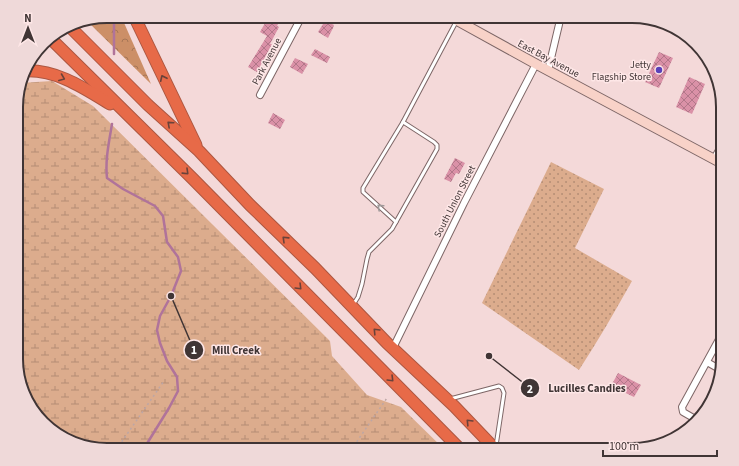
<svg xmlns="http://www.w3.org/2000/svg" width="739" height="466" viewBox="0 0 739 466" font-family="'Source Sans 3',sans-serif">
  <style>
    .grass { fill: url(#grass-dots) }
    .forest { fill: url(#forest-crowns) }
    .wetland { fill: url(#wetland-marsh) }
    .lines { fill: none; stroke-linecap: round; stroke-linejoin: round }
    .stream { stroke: #b0739a; stroke-width: 2.5 }
    .building { fill: url(#building-cross-hatch) }
    .lane-casing { stroke: #7d6666; stroke-width: 5 }
    .street-casing { stroke: #7d6666; stroke-width: 8 }
    .secondary-casing { stroke: #7d6666; stroke-width: 11 }
    .highway-casing { stroke: #ad5741; stroke-width: 13 }
    .path { stroke: #bca6a6; stroke-width: 1.5; stroke-dasharray: 2 3; stroke-linecap: butt }
    .lane { stroke: #fff; stroke-width: 3 }
    .street { stroke: #fff; stroke-width: 6 }
    .secondary { stroke: #f8d2c8; stroke-width: 9 }
    .highway { stroke: #e76a48; stroke-width: 11 }
    .oneway { stroke: #6a423a }
    .oneway2 { stroke: #a09a9a }
    .poi-dot { fill: #5b41b9; stroke: #fee7e7; stroke-width: 1.5 }
    .labels { text-anchor: middle; stroke-width: 3; stroke-linejoin: round; paint-order: stroke }
    .street-label { font-size: 10px; fill: #403535; stroke: #fee7e7 }
    .poi-label { font-size: 10px; fill: #403535; stroke: #fee7e7; text-anchor: end }
    .rim { fill: none; stroke: #403535; stroke-width: 2 }
    .leader { fill: none; stroke: #403535; stroke-width: 1.5 }
    .callout-dot { fill: #403535; stroke: #fee7e7; stroke-width: 1.5 }
    .mark-label { font-size: 12px; text-anchor: middle; font-weight: bold; fill: #fff }
    .callout-label { font-size: 11px; text-anchor: middle; font-weight: bold; fill: #403535; stroke: #fee7e7; stroke-width: 3; stroke-linejoin: round; paint-order: stroke }
  </style>
  <defs>
    <pattern id="grass-dots" width="8" height="8" patternUnits="userSpaceOnUse"><rect width="8" height="8" fill="#dcac8d"/><path d="M2 2h.1M6 6h.1" fill="none" stroke="#b48d74" stroke-width="1.8" stroke-linecap="round"/></pattern>
    <pattern id="forest-crowns" width="20" height="18" patternUnits="userSpaceOnUse"><rect width="20" height="18" fill="#cc8f67"/><path d="M2 6a3 3 0 1 1 6 0M12 15a3 3 0 1 1 6 0" fill="none" stroke="#a77656"/></pattern>
    <pattern id="wetland-marsh" width="20" height="14" patternUnits="userSpaceOnUse"><rect width="20" height="14" fill="#dcac8d"/><path d="M1 5h8M5 5V1M11 12h8M15 12V8" fill="none" stroke="#b48d74"/></pattern>
    <pattern id="building-cross-hatch" width="8" height="8" patternUnits="userSpaceOnUse"><rect width="8" height="8" fill="#da91a7"/><path d="M0 0l8 8M0 8l8-8" fill="none" stroke="#b27789"/></pattern>
  </defs>
  <rect width="100%" height="100%" fill="#f4d9d9"/>
  <path class="grass" d="M551,162l53,27 -29,59 57,33c-17,30 -34,60 -53,89l-97,-67z"/>
  <polygon class="forest" points="107,16 121,16 151,84 86,20"/>
  <polygon class="wetland" points="52,81 93,106 330,341 332,356 367,395 401,407 445,450 107,450 57,435 31,409 17,371 17,95 20,83"/>
  <g class="lines">
    <g class="stream">
      <polyline points="111,16 114,24 114,54"/>
      <path d="M112,124c-3,18 -7,36 -5,54l16,11 32,17 8,10 4,26 11,15 3,14 -10,25 -11,20 -3,14 3,13 7,18 10,16 1,14 -9,17 -26,42"/>
    </g>
  </g>
  <g class="building">
    <polygon points="269,16 282,16 277,26 279,27 270,44 272,44 257,72 248,67 267,36 260,32"/>
    <polygon points="319,16 331,16 330,18 334,21 332,24 334,25 333,28 328,38 318,32 323,24 317,21"/>
    <polygon points="315,49 330,57 327,63 311,55"/>
    <polygon points="659,52 673,58 659,88 645,82"/>
    <polygon points="295,58 308,64 302,74 290,67"/>
    <polygon points="689,77 705,84 692,114 676,107"/>
    <polygon points="273,113 285,120 280,129 268,123"/>
    <polygon points="455,158 465,163 459,174 456,173 451,182 444,179"/>
    <polygon points="618,373 641,385 634,397 611,386"/>
  </g>
  <g class="lines">
    <defs>
      <g id="lane">
        <polyline points="396,222 363,192 363,188 403,122"/>
        <polyline points="353,305 358,297 362,284 367,259 369,252 392,229 437,149 437,145 434,142 403,122 456,22"/>
        <polyline points="450,399 499,386 502,388 504,393 496,446"/>
      </g>
      <g id="street">
        <polyline points="548,71 561,16"/>
        <polyline points="260,95 302,16"/>
        <polyline points="714,159 723,143"/>
        <polyline points="393,348 464,203 536,64"/>
        <polyline points="707,362 721,370"/>
        <polyline points="697,420 683,412 682,407 723,332"/>
      </g>
      <polyline id="secondary" points="449,16 536,64 723,164"/>
      <g id="highway">
        <polyline points="134,16 196,145"/>
        <polyline points="68,25 148,105 199,151 250,205 315,268 387,343 454,406 496,450"/>
        <polyline points="49,37 192,178 461,450"/>
        <path d="M24,71c32,-2 60,17 86,33"/>
      </g>
    </defs>
    <use href="#lane" class="lane-casing"/>
    <use href="#street" class="street-casing"/>
    <use href="#secondary" class="secondary-casing"/>
    <use href="#highway" class="highway-casing"/>
    <g class="path">
      <polyline points="116,450 164,381"/>
      <polyline points="351,450 387,398"/>
    </g>
    <use href="#lane" class="lane"/>
    <use href="#street" class="street"/>
    <use href="#secondary" class="secondary"/>
    <use href="#highway" class="highway"/>
  </g>
  <defs><path id="oneway-chevron" d="M-2-3.5L2.5 0L-2 3.5" fill="none" stroke-width="1.6" stroke-linecap="round" stroke-linejoin="round"/></defs>
  <g class="oneway">
    <use href="#oneway-chevron" transform="translate(62 78) rotate(22)"/>
    <use href="#oneway-chevron" transform="translate(163 78) rotate(-115)"/>
    <use href="#oneway-chevron" transform="translate(170 124) rotate(-138)"/>
    <use href="#oneway-chevron" transform="translate(186 172) rotate(44)"/>
    <use href="#oneway-chevron" transform="translate(285 239) rotate(-136)"/>
    <use href="#oneway-chevron" transform="translate(299 287) rotate(45)"/>
    <use href="#oneway-chevron" transform="translate(376 331) rotate(-134)"/>
    <use href="#oneway-chevron" transform="translate(391 379) rotate(45)"/>
    <use href="#oneway-chevron" transform="translate(469 422) rotate(-134)"/>
  </g>
  <use class="oneway2" href="#oneway-chevron" transform="translate(380 207) rotate(-138)"/>
  <circle class="poi-dot" cx="659" cy="70" r="4"/>
  <g class="labels">
    <g class="street-label">
      <text transform="translate(549 58) rotate(28)" y="4">East Bay Avenue</text>
      <text transform="translate(266 61) rotate(-62)" y="4">Park Avenue</text>
      <text transform="translate(454 201) rotate(-63)" y="4">South Union Street</text>
    </g>
    <g class="poi-label">
      <text x="651" y="68">Jetty<tspan x="651" dy="12">Flagship Store</tspan></text>
    </g>
  </g>
  <path d="M0 0H739V466H0ZM107 23H632A84 84 0 0 1 716 107V359A84 84 0 0 1 632 443H107A84 84 0 0 1 23 359V107A84 84 0 0 1 107 23Z" fill="#efd9d9" fill-rule="evenodd"/>
  <path class="rim" d="M107 23H632A84 84 0 0 1 716 107V359A84 84 0 0 1 632 443H107A84 84 0 0 1 23 359V107A84 84 0 0 1 107 23Z"/>
  <path class="leader" d="M171 296L194 350M489 356L530 388"/>
  <g class="callout-dot">
    <circle cx="171" cy="296" r="4"/>
    <circle cx="489" cy="356" r="4"/>
    <circle cx="194" cy="350" r="10"/>
    <circle cx="530" cy="388" r="10"/>
  </g>
  <g class="mark-label">
    <text x="194" y="354">1</text>
    <text x="530" y="393">2</text>
  </g>
  <g class="callout-label">
    <text x="236" y="354">Mill Creek</text>
    <text x="587" y="392">Lucilles Candies</text>
  </g>
  <g transform="translate(28 28)" stroke="#fee7e7" stroke-width="3" paint-order="stroke">
  <path d="M0-3L7 15L0 10L-7 15Z" fill="#403535"/>
  <text y="-6" font-size="11" font-weight="bold" text-anchor="middle" fill="#403535">N</text>
  </g>
  <path d="M603 450v6h114v-6" fill="none" stroke="#403535" stroke-width="2"/>
  <text x="609" y="450" font-size="12" fill="#403535" stroke="#fee7e7" stroke-width="3" paint-order="stroke">100 m</text>
</svg>
